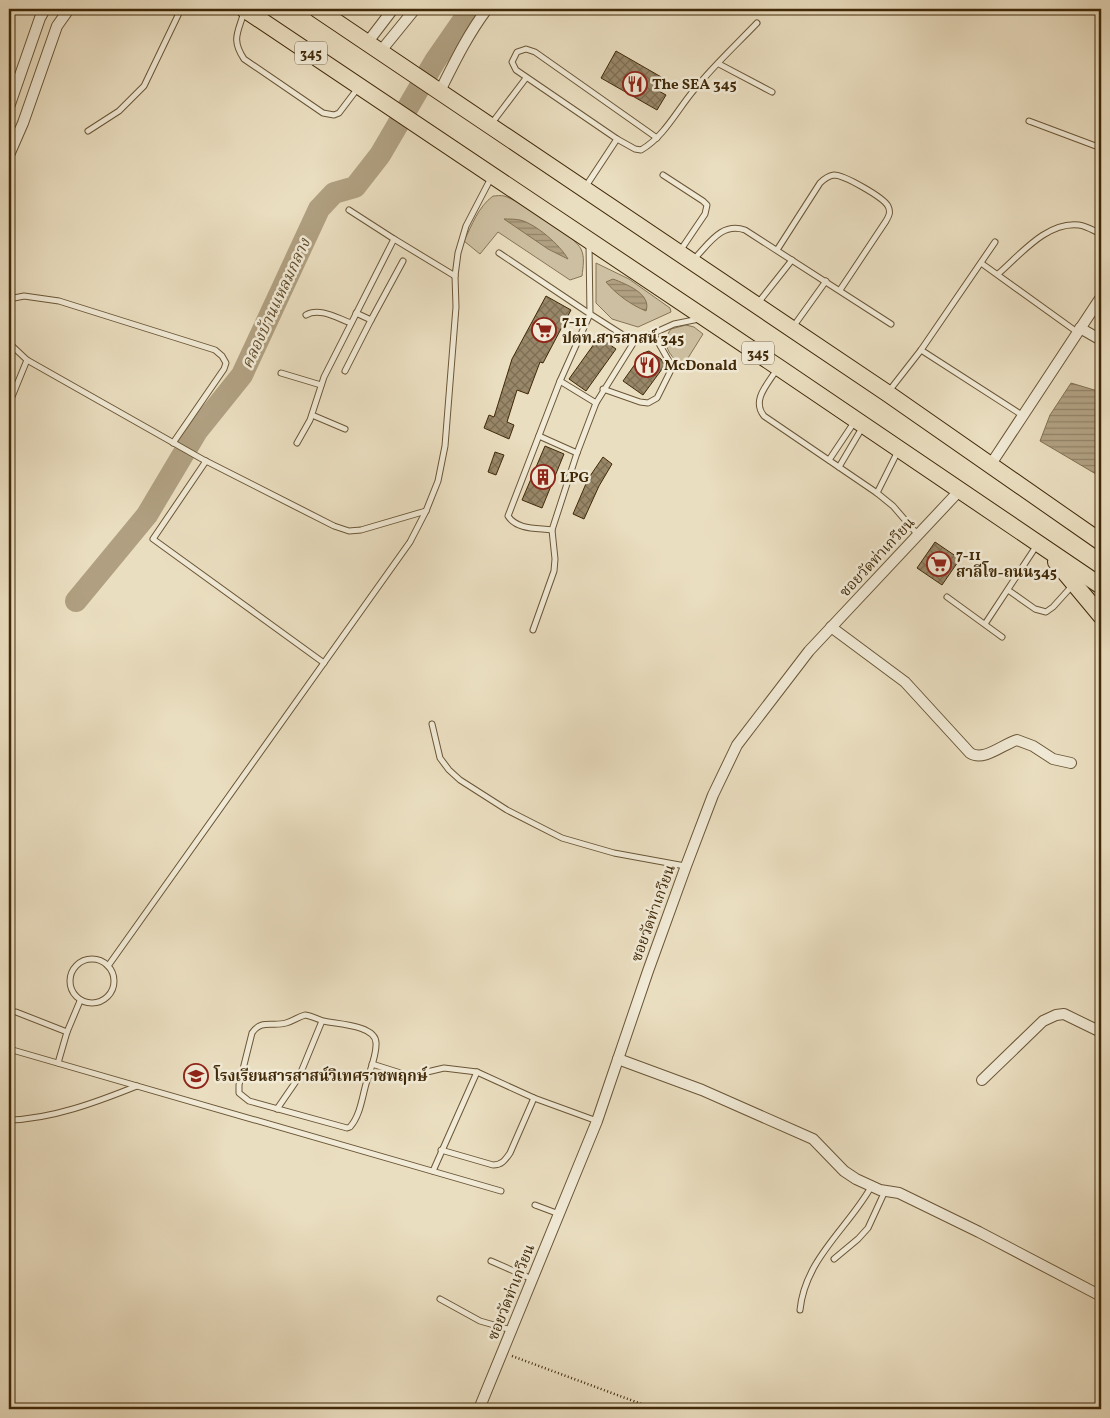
<svg xmlns="http://www.w3.org/2000/svg" width="1110" height="1418" viewBox="0 0 1110 1418" font-family="Vollkorn,'Noto Serif Thai',serif">
  <style>
    .grass { fill: #cdbfa1; stroke: #867454 }
    .water { fill: url(#water-rules); stroke: #837051 }
    .lines { fill: none; stroke-linecap: round; stroke-linejoin: round }
    .river { stroke: #b0a081; stroke-width: 22 }
    .building { fill: url(#building-cross-hatch); stroke: #402908 }
    .lane-casing { stroke: #6a5636; stroke-width: 7 }
    .street-casing { stroke: #6a5636; stroke-width: 12 }
    .primary-casing { stroke: #402908; stroke-width: 18 }
    .path { stroke: #402908; stroke-width: 2.5; stroke-dasharray: 1 2.5; stroke-linecap: butt }
    .lane { stroke: #f1ead6; stroke-width: 5 }
    .street { stroke: #f1ead6; stroke-width: 10 }
    .primary { stroke: #eadec0; stroke-width: 16 }
    .labels { text-anchor: middle; stroke-width: 5; stroke-linejoin: round; paint-order: stroke }
    .shield { fill: #f1ead6; stroke: #756346; stroke-width: 1 }
    .shield-label { font-size: 14px; font-weight: bold; fill: #402908 }
    .poi-label { font-size: 15px; font-weight: bold; fill: #402908; stroke: #f1ead6; text-anchor: start }
    .street-label { font-size: 15px; fill: #402908; stroke: #f1ead6 }
    .water-label { font-size: 16px; font-style: italic; fill: #624d2c; stroke: #f1ead6 }
  </style>
  <defs>
    <pattern id="water-rules" width="6" height="5" patternUnits="userSpaceOnUse" patternTransform="scale(1.25)"><rect width="6" height="5" fill="#b0a081"/><path d="M0 2.5h6" fill="none" stroke="#918268"/></pattern>
    <pattern id="building-cross-hatch" width="8" height="8" patternUnits="userSpaceOnUse" patternTransform="scale(1.25)"><rect width="8" height="8" fill="#988768"/><path d="M0 0l8 8M0 8l8-8" fill="none" stroke="#7d6e54"/></pattern>
  </defs>
  <rect width="100%" height="100%" fill="#eadec0"/>
  <filter id="stains"><feTurbulence type="fractalNoise" baseFrequency=".004" numOctaves="4"/><feColorMatrix values="0 0 0 0 .2 0 0 0 0 .09 0 0 0 0 .02 0 0 0 .5 -.17"/></filter>
  <radialGradient id="worn" r=".72"><stop offset=".6" stop-color="#630" stop-opacity="0"/><stop offset="1" stop-color="#630" stop-opacity=".3"/></radialGradient>
  <g class="grass">
    <path d="M493,196c3,0 8,-1 11,0 14,4 72,41 77,53 4,8 2,18 1,27l-12,4 -72,-48 -18,22 -16,-13c8,-16 14,-34 29,-45z"/>
    <polygon points="596,263 629,279 670,308 671,312 638,327 612,319 596,303"/>
    <path d="M686,325l8,2 9,7 -20,32c-13,-9 -23,-22 -12,-37z"/>
  </g>
  <g class="water">
    <path d="M504,219c5,0 11,0 16,1 16,4 40,25 48,39l-20,-10z"/>
    <path d="M613,279c13,5 39,15 33,32 -15,-6 -30,-17 -40,-29z"/>
    <polygon points="1071,383 1101,392 1101,477 1040,441 1050,415"/>
  </g>
  <g class="lines">
    <polyline class="river" points="76,601 147,515 197,431 242,375 319,209 334,193 355,187 380,155 435,61 471,9"/>
  </g>
  <g class="building">
    <polygon points="616,51 663,78 657,90 666,95 657,110 601,78"/>
    <polygon points="546,296 571,310 543,363 540,362 528,394 517,390 507,422 514,425 509,439 484,428 489,415 494,417 512,359"/>
    <polygon points="599,337 616,349 586,391 569,379"/>
    <polygon points="649,351 661,359 665,365 643,395 623,381 643,353"/>
    <polygon points="545,446 564,454 542,508 522,500"/>
    <polygon points="495,452 504,455 496,475 488,472"/>
    <polygon points="603,457 612,464 599,486 584,519 573,514 588,479"/>
    <polygon points="935,542 960,559 942,585 917,568"/>
  </g>
  <g class="lines">
    <defs>
      <g id="lane">
        <path d="M244,12c-6,21 -13,27 0,47l79,54 11,2 5,-2 19,-25"/>
        <polyline points="719,64 772,92"/>
        <polyline points="1029,121 1101,148"/>
        <polyline points="492,123 526,78"/>
        <polyline points="88,131 119,111 144,86 181,9"/>
        <polyline points="617,139 516,70 512,62 517,52 526,49 535,52 657,138"/>
        <polyline points="663,175 703,201 707,205 705,214 680,251"/>
        <path d="M586,186l31,-47 18,10 6,1c24,-14 36,-40 53,-60 19,-24 42,-45 63,-67"/>
        <polyline points="349,210 394,239"/>
        <polyline points="589,245 590,314 634,342 674,324 699,319"/>
        <path d="M777,250l43,-67c4,-4 8,-7 14,-8 10,0 49,22 54,31 3,6 1,10 -2,15l-46,69"/>
        <path d="M499,253l91,61 -30,67 -52,135c9,14 29,12 44,14"/>
        <path d="M694,259c15,-15 27,-37 51,-29l146,94"/>
        <polyline points="981,263 1077,332"/>
        <path d="M998,274c22,-19 49,-53 81,-49 8,1 15,6 22,9"/>
        <polyline points="9,299 24,296 59,301 215,350 222,356 226,363 224,369 173,443"/>
        <polyline points="758,303 792,260"/>
        <path d="M306,315c13,-8 31,3 45,8"/>
        <polyline points="371,320 403,261"/>
        <polyline points="793,327 826,281"/>
        <polyline points="9,343 27,360 202,459 334,526 349,531 361,530 426,511"/>
        <polyline points="921,350 1022,415"/>
        <path d="M777,369c-9,15 -26,31 -13,47l113,77 16,13 25,29"/>
        <polyline points="345,371 371,320 356,313"/>
        <polyline points="281,373 321,385"/>
        <polyline points="560,381 596,403"/>
        <polyline points="603,389 640,402 648,403 657,398 671,370 670,363 653,333"/>
        <polyline points="889,391 921,350 995,242"/>
        <polyline points="9,404 27,360"/>
        <polyline points="312,415 345,429"/>
        <polyline points="539,436 577,453"/>
        <polyline points="297,443 310,420 324,377 394,239 455,276"/>
        <polyline points="829,460 855,421"/>
        <polyline points="206,461 153,539 324,663"/>
        <polyline points="839,467 862,428"/>
        <polyline points="877,493 898,451"/>
        <polyline points="1008,590 1035,609 1046,612 1053,607 1072,586"/>
        <polyline points="947,597 1002,637"/>
        <polyline points="985,624 1037,545"/>
        <polyline points="533,630 554,571 555,559 552,530 577,453 596,403 634,342"/>
        <polyline points="432,724 440,758 449,770 460,780 507,810 562,838 614,853 685,866"/>
        <circle cx="92" cy="981" r="22"/>
        <polyline points="108,966 410,542 426,511 438,481 445,446 456,307 455,276 458,253 466,226 491,178"/>
        <polyline points="16,1012 67,1032"/>
        <path d="M305,1015c7,1 12,4 18,6 13,3 53,4 53,22 1,12 -7,30 -10,41 -4,14 -6,32 -16,43l-3,1 -98,-27 -10,-8v-8l13,-52c9,-14 21,-6 34,-10 7,-2 12,-6 19,-8z"/>
        <polyline points="9,1049 501,1191"/>
        <polyline points="58,1063 67,1032 80,1001"/>
        <polyline points="372,1064 410,1076 444,1068 477,1072 534,1098 597,1121"/>
        <polyline points="277,1109 299,1077 322,1021"/>
        <path d="M9,1120c43,-1 88,-18 128,-34"/>
        <path d="M441,1150l52,15c9,0 12,-5 17,-12l24,-55"/>
        <polyline points="433,1171 477,1072"/>
        <polyline points="535,1205 559,1214"/>
        <polyline points="834,1259 858,1239 868,1228 885,1191"/>
        <polyline points="491,1261 532,1279"/>
        <polyline points="440,1299 480,1321 511,1330"/>
        <path d="M800,1310c5,-51 48,-82 71,-123"/>
      </g>
      <g id="street">
        <polyline points="367,43 393,9"/>
        <polyline points="380,52 415,9"/>
        <path d="M440,91c14,-28 28,-57 47,-82"/>
        <polyline points="9,107 40,18 45,9"/>
        <polyline points="9,155 23,123 57,26 69,9"/>
        <polyline points="1080,328 1101,340"/>
        <polyline points="991,464 1101,297"/>
        <path d="M831,627l74,55 65,71c14,9 33,-9 47,-13l16,6 20,13 18,4"/>
        <polyline points="618,1059 702,1090 813,1139 844,1171 856,1179 880,1190 899,1193 979,1232 1101,1296"/>
        <polyline points="982,1080 1043,1021 1056,1015 1064,1014 1101,1032"/>
        <polyline points="479,1409 597,1121 648,971 686,866 713,795 737,745 809,651 960,490"/>
      </g>
      <g id="primary">
        <polyline points="244,9 778,367 1101,586"/>
        <polyline points="317,9 887,393 1101,542"/>
        <polyline points="1056,562 1101,616"/>
      </g>
    </defs>
    <use href="#lane" class="lane-casing"/>
    <use href="#street" class="street-casing"/>
    <use href="#primary" class="primary-casing"/>
    <polyline class="path" points="512,1356 655,1409"/>
    <use href="#lane" class="lane"/>
    <use href="#street" class="street"/>
    <use href="#primary" class="primary"/>
  </g>
  <defs>
    <symbol id="restaurant-ring" viewBox="-11 -11 22 22"><circle r="9.5" fill="#f1ead6" stroke="#8f2418" stroke-width="1.5"/><path d="M-5-6h1v4h1v-4h1v4h1v-4h1v5L-1.5 .5V6h-2V.5L-5-1ZM5-6V6H3V1.5H1.5Q1.5-4 5-6Z" fill="#8f2418"/></symbol>
    <symbol id="supermarket-ring" viewBox="-11 -11 22 22"><circle r="9.5" fill="#f1ead6" stroke="#8f2418" stroke-width="1.5"/><path d="M-6-5.5h2.5l.6 2H6L4.5 2H-2.5L-4.4-4H-6ZM-1.5 3.2a1.3 1.3 0 1 0 .1 0ZM3 3.2a1.3 1.3 0 1 0 .1 0Z" fill="#8f2418"/></symbol>
    <symbol id="building-ring" viewBox="-11 -11 22 22"><circle r="9.5" fill="#f1ead6" stroke="#8f2418" stroke-width="1.5"/><path d="M-4-6H4V6H1V3H-1V6H-4ZM-2.5-4.3h1.7v1.8h-1.7ZM.8-4.3h1.7v1.8H.8ZM-2.5-1h1.7V.8h-1.7ZM.8-1h1.7V.8H.8Z" fill="#8f2418"/></symbol>
    <symbol id="school-ring" viewBox="-11 -11 22 22"><circle r="9.5" fill="#f1ead6" stroke="#8f2418" stroke-width="1.5"/><path d="M0-5L7-2L0 1L-7-2ZM-4 1L0 2.5L4 1V4Q0 6-4 4Z" fill="#8f2418"/></symbol>
  </defs>
  <g fill-rule="evenodd">
    <use href="#restaurant-ring" x="621" y="70" width="28" height="28"/>
    <use href="#supermarket-ring" x="530" y="316" width="28" height="28"/>
    <use href="#restaurant-ring" x="633" y="351" width="28" height="28"/>
    <use href="#building-ring" x="529" y="463" width="28" height="28"/>
    <use href="#supermarket-ring" x="925" y="550" width="28" height="28"/>
    <use href="#school-ring" x="182" y="1062" width="28" height="28"/>
  </g>
  <g class="labels">
    <g class="shield">
      <rect x="295" y="41.5" width="32" height="23" rx="4"/>
      <rect x="742" y="341.5" width="32" height="23" rx="4"/>
    </g>
    <g class="shield-label">
      <text x="311" y="58">345</text>
      <text x="758" y="358">345</text>
    </g>
    <g class="poi-label">
      <text x="652" y="89">The SEA 345</text>
      <text x="562" y="326">7-11<tspan x="562" dy="17">ปตท.สารสาสน์ 345</tspan></text>
      <text x="664" y="370">McDonald</text>
      <text x="560" y="482">LPG</text>
      <text x="956" y="560">7-11<tspan x="956" dy="17">สาลีโข-ถนน345</tspan></text>
      <text x="214" y="1081">โรงเรียนสารสาสน์วิเทศราชพฤกษ์</text>
    </g>
    <g class="street-label">
      <text transform="translate(877 557) rotate(-47)" y="5">ซอยวัดท่าเกวียน</text>
      <text transform="translate(653 913) rotate(-70)" y="5">ซอยวัดท่าเกวียน</text>
      <text transform="translate(511 1292) rotate(-68)" y="5">ซอยวัดท่าเกวียน</text>
    </g>
    <g class="water-label">
      <text transform="translate(275 303) rotate(-65)" y="6">คลองบ้านแหลมกลาง</text>
    </g>
  </g>
  <rect width="1110" height="1418" fill="none" stroke="#eadec0" stroke-width="30"/>
  <rect x="10" y="10" width="1090" height="1398" fill="none" stroke="#402908" stroke-width="2.5"/>
  <rect x="15" y="15" width="1080" height="1388" fill="none" stroke="#402908"/>
  <rect width="100%" height="100%" filter="url(#stains)"/>
  <rect width="100%" height="100%" fill="url(#worn)"/>
</svg>
